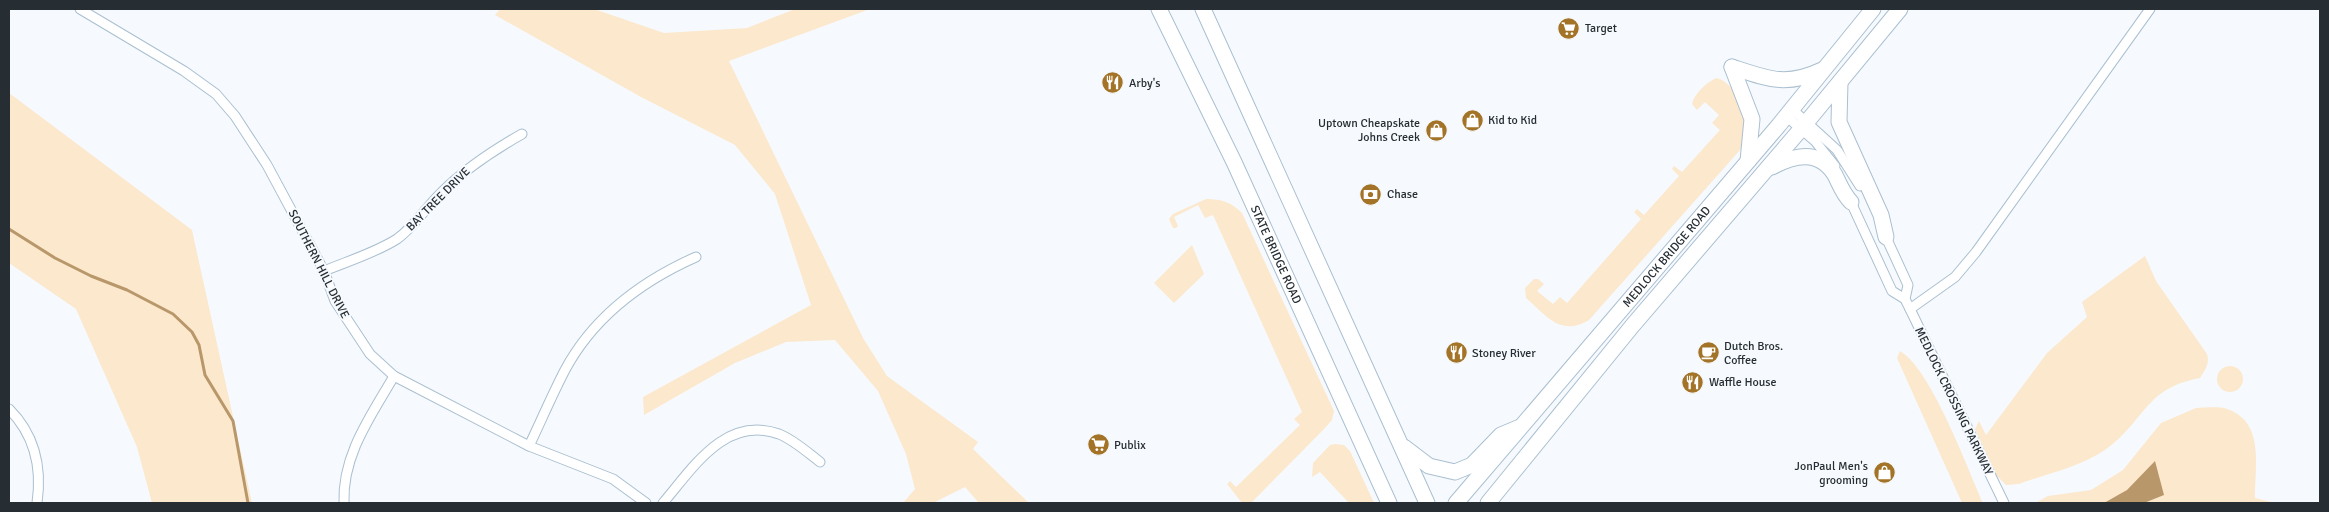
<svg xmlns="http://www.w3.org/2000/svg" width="2329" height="512" viewBox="0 0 2329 512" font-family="Signika,sans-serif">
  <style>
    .green { fill: #fce8cc }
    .water { fill: #b8976b }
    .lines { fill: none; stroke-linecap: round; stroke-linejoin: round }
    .stream { stroke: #b8976b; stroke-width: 3 }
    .minor-casing { stroke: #aabfd0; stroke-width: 11 }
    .trunk-casing { stroke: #aabfd0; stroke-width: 17 }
    .minor { stroke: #fff; stroke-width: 9 }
    .trunk { stroke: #fff; stroke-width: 15 }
    .labels { text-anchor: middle; stroke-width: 4; stroke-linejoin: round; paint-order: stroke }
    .poi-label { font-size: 12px; fill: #262e34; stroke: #f6fafe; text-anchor: start }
    .street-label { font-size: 12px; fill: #262e34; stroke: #f6fafe }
  </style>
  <rect width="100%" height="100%" fill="#f6fafe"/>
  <g class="green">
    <polygon points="500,9 594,9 664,33 747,28 795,9 870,9 729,61 863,338 887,376 978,442 973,449 1029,503 979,503 965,487 933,503 903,503 915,489 906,454 878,391 835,340 786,342 735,363 644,415 643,397 811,305 775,194 735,145 641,97 495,15"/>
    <path d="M1716,78c15,2 33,31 32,46 -1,9 -4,19 -8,26l-151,170c-29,17 -42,-4 -63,-22l-1,-10 9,-9h4l6,5 -7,7 16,13 7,-7 7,6 74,-84 -7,-7 3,-3 7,6 35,-39 -7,-7 2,-3 8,6 38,-42 -8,-7 7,-8 -14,-13 -8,8 -5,-6c2,-10 14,-21 24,-26z"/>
    <polygon points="9,93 192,230 252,503 152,503 137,447 76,309 9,263"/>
    <path d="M1206,199c16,0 25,3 36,14l92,198 -2,9 -7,8 -74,75h-9l-15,-19 3,-3 6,6 64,-62 -6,-6 8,-7 -89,-197 -8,3 -7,-13 -24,12 4,9 -2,2h-3l-4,-9 4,-5z"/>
    <polygon points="1192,245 1204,274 1174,303 1154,283"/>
    <path d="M2145,256l11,25 51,73c3,10 -2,16 -7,24 -56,10 -55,44 -95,72 -25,17 -59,24 -86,34l-13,1 -11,-11 -20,-45 4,-8 7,14 61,-82 40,-36 -5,-15z"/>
    <path d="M1900,351c31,18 67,116 83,152h-21l-65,-145z"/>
    <circle cx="2230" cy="379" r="13"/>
    <path d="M2196,408c9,0 22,-2 31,1 38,13 28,57 28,89l20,5h-240l13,-7 43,-6 32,-20 38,-47z"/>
    <polygon points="1335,444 1344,445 1350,451 1374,503 1349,503 1320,472 1312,477 1313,463 1330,445"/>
  </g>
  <polygon class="water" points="2155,461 2164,495 2144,503 2104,503 2127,490"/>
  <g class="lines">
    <polyline class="stream" points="9,229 55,258 91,276 127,290 173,314 192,332 199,345 205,375 233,421 248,503"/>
    <defs>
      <g id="minor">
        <polyline points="80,9 184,71 216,94 235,116 267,165 324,271 335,301 370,354 394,376 529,446 613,479 646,503"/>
        <polyline points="1792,109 1837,150 1860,186"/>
        <polyline points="1786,116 1815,141 1835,166"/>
        <polyline points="1849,198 1892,291 1905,299 1910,309 2004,503"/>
        <polyline points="1884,233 1908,285 1905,299"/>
        <path d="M324,271c24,-10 51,-18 73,-32 18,-13 29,-32 45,-47 24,-24 50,-41 80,-58"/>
        <polyline points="1910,309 1955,277 1976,252 2150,9"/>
        <path d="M9,409c26,26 33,59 28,94"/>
        <path d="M529,446c12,-25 23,-51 36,-76 29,-54 77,-89 131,-113"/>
        <path d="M344,503c-2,-48 27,-87 50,-127"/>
        <path d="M663,503c30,-35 62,-88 116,-69 15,6 28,18 41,28"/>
      </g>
      <g id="trunk">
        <path id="s1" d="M1159,9l75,153 155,341"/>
        <polyline points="1203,9 1427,503"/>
        <polyline points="1732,67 1752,119 1748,161"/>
        <path d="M1732,67c36,12 54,20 90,3"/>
        <polyline points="1840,82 1839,122 1881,215 1886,237"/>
        <path d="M1772,167c22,-12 47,-18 63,8 5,10 8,19 16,27"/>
        <polyline points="1404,447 1429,466 1455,472 1472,465 1501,435 1520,427"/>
        <path id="s2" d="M1456,503l323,-378 94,-116"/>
        <polyline points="1488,503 1633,325 1801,129 1900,9"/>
      </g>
    </defs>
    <use href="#minor" class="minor-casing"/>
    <use href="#trunk" class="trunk-casing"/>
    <use href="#minor" class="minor"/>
    <use href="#trunk" class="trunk"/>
  </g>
  <defs>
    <symbol id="supermarket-disc" viewBox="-11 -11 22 22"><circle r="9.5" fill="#a37327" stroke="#f6fafe"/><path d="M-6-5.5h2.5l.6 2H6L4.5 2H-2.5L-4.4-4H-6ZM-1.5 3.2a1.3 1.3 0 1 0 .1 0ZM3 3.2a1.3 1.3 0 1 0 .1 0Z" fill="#fff"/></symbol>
    <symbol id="restaurant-disc" viewBox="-11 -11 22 22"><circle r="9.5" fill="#a37327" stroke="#f6fafe"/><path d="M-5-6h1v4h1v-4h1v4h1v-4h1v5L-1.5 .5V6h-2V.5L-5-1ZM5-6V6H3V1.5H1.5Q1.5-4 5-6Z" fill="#fff"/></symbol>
    <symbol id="shop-disc" viewBox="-11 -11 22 22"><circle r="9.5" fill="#a37327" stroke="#f6fafe"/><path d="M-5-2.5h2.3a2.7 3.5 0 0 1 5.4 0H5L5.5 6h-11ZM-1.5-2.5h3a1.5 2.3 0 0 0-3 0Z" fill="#fff"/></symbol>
    <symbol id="bank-disc" viewBox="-11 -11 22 22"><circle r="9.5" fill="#a37327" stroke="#f6fafe"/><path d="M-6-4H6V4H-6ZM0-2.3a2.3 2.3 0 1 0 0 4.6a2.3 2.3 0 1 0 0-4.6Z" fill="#fff"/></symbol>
    <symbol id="cafe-disc" viewBox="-11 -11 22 22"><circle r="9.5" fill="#a37327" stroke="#f6fafe"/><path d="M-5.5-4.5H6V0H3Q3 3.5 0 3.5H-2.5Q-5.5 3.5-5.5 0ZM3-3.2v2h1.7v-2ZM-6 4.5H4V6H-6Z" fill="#fff"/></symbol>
  </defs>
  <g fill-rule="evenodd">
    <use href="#supermarket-disc" x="1556" y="16" width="25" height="25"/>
    <use href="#restaurant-disc" x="1100" y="70" width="25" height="25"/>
    <use href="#shop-disc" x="1460" y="108" width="25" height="25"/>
    <use href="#shop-disc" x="1424" y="118" width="25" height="25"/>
    <use href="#bank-disc" x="1358" y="182" width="25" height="25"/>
    <use href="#restaurant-disc" x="1444" y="340" width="25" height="25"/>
    <use href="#cafe-disc" x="1696" y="340" width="25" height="25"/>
    <use href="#restaurant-disc" x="1680" y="370" width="25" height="25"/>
    <use href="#supermarket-disc" x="1086" y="432" width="25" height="25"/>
    <use href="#shop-disc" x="1872" y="460" width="25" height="25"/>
  </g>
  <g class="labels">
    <g class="poi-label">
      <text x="1585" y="32">Target</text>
      <text x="1129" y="87">Arby's</text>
      <text x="1488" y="124">Kid to Kid</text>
      <text x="1420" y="127" text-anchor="end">Uptown Cheapskate<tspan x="1420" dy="14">Johns Creek</tspan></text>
      <text x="1387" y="198">Chase</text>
      <text x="1724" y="350">Dutch Bros.<tspan x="1724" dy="14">Coffee</tspan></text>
      <text x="1472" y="357">Stoney River</text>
      <text x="1709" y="386">Waffle House</text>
      <text x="1114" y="449">Publix</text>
      <text x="1868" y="470" text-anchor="end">JonPaul Men's<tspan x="1868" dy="14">grooming</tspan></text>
    </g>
    <g class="street-label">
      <text transform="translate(438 199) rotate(-45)" y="4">BAY TREE DRIVE</text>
      <text dy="4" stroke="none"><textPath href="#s1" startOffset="272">STATE BRIDGE ROAD</textPath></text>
      <text dy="4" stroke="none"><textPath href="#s2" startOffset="324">MEDLOCK BRIDGE ROAD</textPath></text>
      <text transform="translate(319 264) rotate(63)" y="4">SOUTHERN HILL DRIVE</text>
      <text transform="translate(1954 401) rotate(64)" y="4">MEDLOCK CROSSING PARKWAY</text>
    </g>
  </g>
  <rect width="2329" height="512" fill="none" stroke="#262e34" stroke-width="20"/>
</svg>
